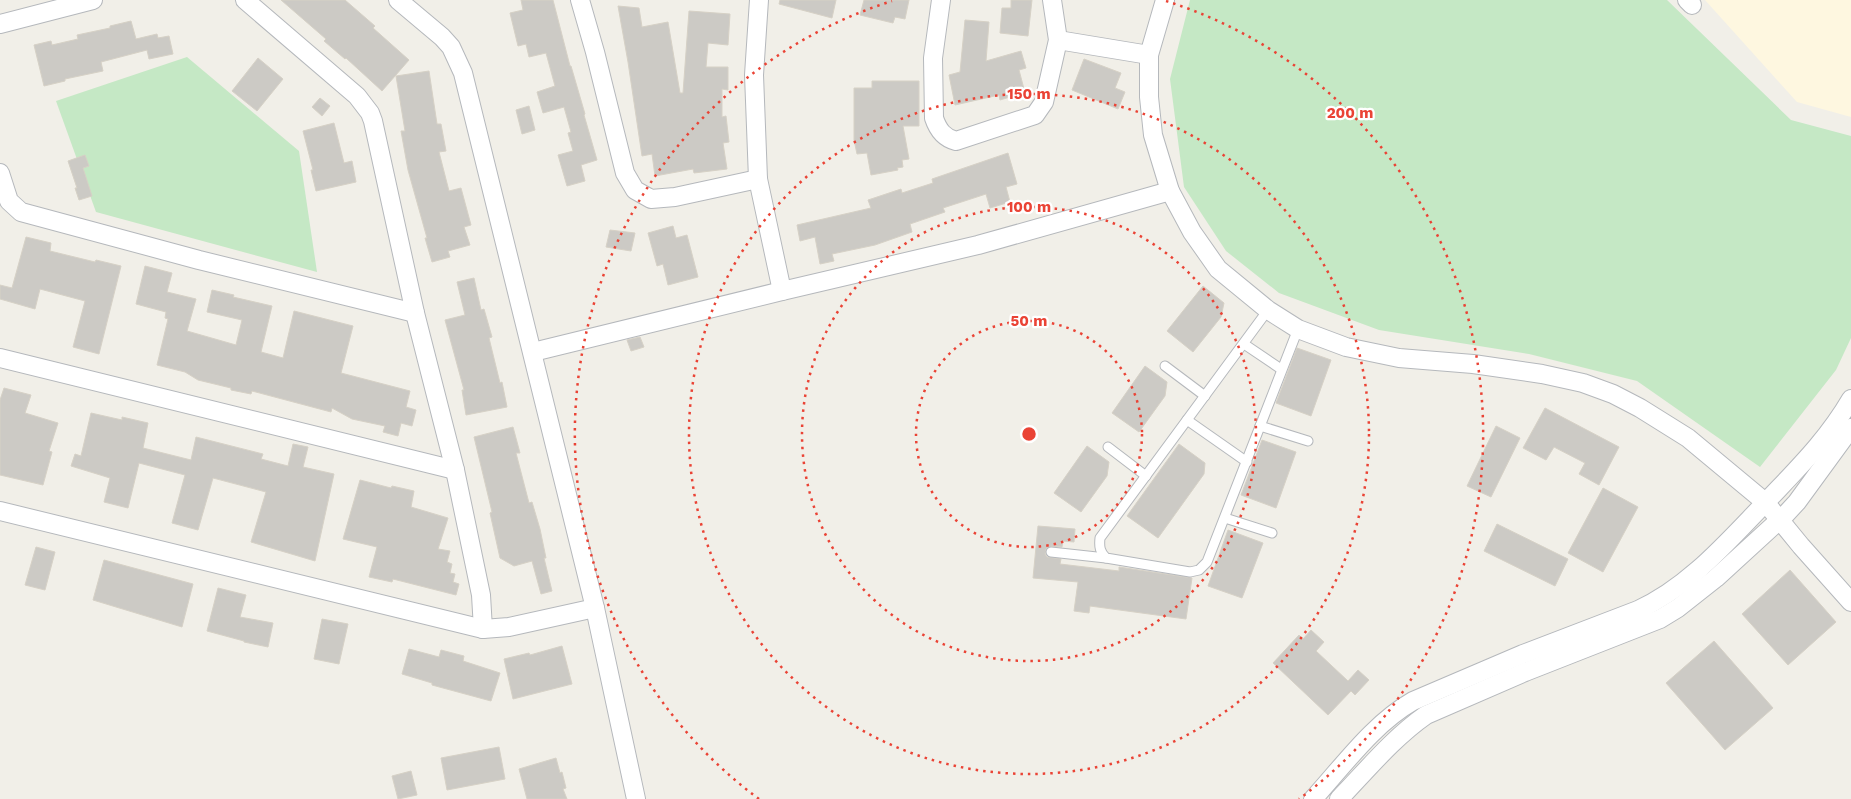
<svg xmlns="http://www.w3.org/2000/svg" width="1851" height="799" viewBox="0 0 1851 799" font-family="'Work Sans',sans-serif">
  <style>
    .commercial { fill: #fef7e0 }
    .green { fill: #c5e8c5 }
    .building { fill: #cccac5; stroke: #d6d1c6 }
    .lines { fill: none; stroke-linecap: round; stroke-linejoin: round }
    .lane-casing { stroke: #b5b8bc; stroke-width: 11 }
    .street-casing { stroke: #b5b8bc; stroke-width: 20 }
    .lane { stroke: #fff; stroke-width: 9 }
    .street { stroke: #fff; stroke-width: 18 }
    .ring { fill: none; stroke: #ea4335; stroke-width: 2.5; stroke-dasharray: 2.5 5 }
    .centre { fill: #ea4335; stroke: #fff; stroke-width: 2.5 }
    .ring-label { font-size: 15px; text-anchor: middle; font-weight: bold; fill: #ea4335; stroke: #fff; stroke-width: 4.5; stroke-linejoin: round; paint-order: stroke }
  </style>
  <rect width="100%" height="100%" fill="#f1efe8"/>
  <polygon class="commercial" points="1705,0 1851,0 1851,117 1797,102"/>
  <g class="green">
    <polygon points="1190,0 1667,0 1791,120 1851,136 1851,338 1836,370 1760,467 1637,381 1529,354 1379,330 1279,293 1226,251 1184,187 1170,79"/>
    <polygon points="187,57 299,151 317,272 96,212 56,101"/>
  </g>
  <g class="building">
    <polygon points="281,0 345,0 375,26 373,28 409,60 382,91 346,58 345,59 324,41 326,39"/>
    <polygon points="521,0 553,0 570,66 571,66 585,114 584,115 597,160 581,165 585,181 567,186 558,155 573,151 568,133 571,132 564,107 543,113 537,92 555,86 546,53 529,57 526,44 518,46 510,13 523,10"/>
    <polygon points="780,0 836,0 832,18 779,4"/>
    <polygon points="864,0 909,0 905,19 895,17 893,23 860,15"/>
    <polygon points="1011,0 1032,0 1028,36 1000,33 1002,8 1011,8"/>
    <polygon points="618,6 639,8 642,27 668,22 680,93 683,93 689,11 730,14 728,45 708,43 706,67 728,67 728,90 722,89 722,117 726,116 729,142 723,143 727,169 694,173 693,169 655,176 652,154 642,156 628,62"/>
    <polygon points="965,20 989,22 986,61 1021,51 1026,68 1019,70 1024,89 1010,93 1010,97 1000,100 999,95 955,105 949,75 960,72"/>
    <polygon points="131,21 136,39 157,34 158,38 169,36 173,54 149,59 147,50 101,62 103,71 65,79 65,81 44,86 34,45 51,41 52,45 78,39 77,35 110,28 110,26"/>
    <polygon points="258,58 283,79 257,111 232,91"/>
    <polygon points="1084,59 1121,73 1115,88 1125,92 1118,109 1072,90"/>
    <polygon points="429,71 437,124 441,124 446,151 439,152 449,191 461,188 471,225 464,227 470,245 448,251 450,257 432,262 425,238 427,238 408,170 401,131 405,131 396,76"/>
    <polygon points="872,81 919,81 919,126 903,126 909,159 902,160 903,167 897,168 898,170 871,175 867,153 857,154 854,140 854,88 872,88"/>
    <polygon points="320,98 330,106 322,116 312,107"/>
    <polygon points="529,106 535,130 522,134 516,110"/>
    <polygon points="334,123 344,163 352,161 356,182 316,191 311,170 313,170 303,131"/>
    <polygon points="1008,153 1017,184 1006,187 1010,202 990,208 986,194 943,208 945,212 910,224 912,232 875,245 832,254 834,261 820,264 815,237 800,241 797,225 871,208 868,200 901,189 902,193 933,183 932,179"/>
    <polygon points="85,155 89,166 83,168 92,196 79,200 75,188 77,188 68,161"/>
    <polygon points="673,226 676,238 687,235 698,277 668,285 663,264 657,266 648,233"/>
    <polygon points="610,230 635,233 631,251 606,247"/>
    <polygon points="26,237 51,243 50,251 95,262 96,260 121,266 99,354 73,347 85,301 40,289 35,309 0,299 0,285 12,288"/>
    <polygon points="145,266 172,273 167,292 196,299 187,331 236,345 242,320 207,312 212,290 234,295 233,297 272,306 261,352 283,358 294,311 353,326 341,373 410,391 406,407 416,410 412,426 401,423 398,436 383,432 385,426 352,419 332,408 331,412 252,391 251,394 231,390 231,388 198,380 185,372 157,365 168,319 165,318 166,312 136,304"/>
    <polygon points="474,278 481,310 484,309 492,337 489,338 500,383 502,382 507,407 466,415 462,390 464,390 445,320 465,315 457,282"/>
    <polygon points="1203,286 1224,303 1221,317 1193,352 1167,331"/>
    <polygon points="640,337 644,347 631,351 627,340"/>
    <polygon points="1297,348 1331,360 1311,416 1276,403"/>
    <polygon points="1145,366 1167,382 1165,396 1139,432 1112,413"/>
    <polygon points="4,388 31,395 25,413 58,423 49,451 52,452 43,485 0,475 0,400"/>
    <polygon points="1545,408 1619,447 1599,485 1579,474 1585,463 1554,447 1546,460 1523,448"/>
    <polygon points="91,413 122,420 122,417 148,423 143,448 191,460 196,437 263,454 261,459 288,466 293,444 308,447 303,467 334,474 315,561 251,542 266,492 213,478 198,530 172,523 185,475 139,463 128,508 104,502 110,478 71,466 75,454 81,456"/>
    <polygon points="1496,426 1520,438 1491,497 1467,486"/>
    <polygon points="513,427 520,453 516,453 529,503 532,502 540,529 546,558 544,558 552,591 541,594 532,561 514,566 500,558 490,513 492,512 474,437"/>
    <polygon points="1262,440 1296,452 1276,508 1241,495"/>
    <polygon points="1179,444 1205,463 1204,474 1158,538 1127,516"/>
    <polygon points="1087,446 1109,462 1107,476 1081,512 1054,493"/>
    <polygon points="360,480 391,488 392,486 414,491 411,507 448,518 438,549 450,551 447,562 452,564 450,573 455,574 453,582 459,584 456,595 393,579 392,582 369,577 377,547 343,539"/>
    <polygon points="1603,488 1638,507 1603,572 1568,553"/>
    <polygon points="1497,524 1568,559 1555,586 1484,551"/>
    <polygon points="1038,526 1075,529 1074,542 1063,541 1062,547 1051,546 1046,549 1045,554 1047,557 1061,559 1060,564 1119,571 1119,567 1192,578 1186,619 1090,606 1089,613 1074,611 1078,582 1033,578"/>
    <polygon points="1228,530 1263,543 1242,598 1208,586"/>
    <polygon points="36,547 55,552 45,590 25,585"/>
    <polygon points="104,560 193,584 182,627 93,600"/>
    <polygon points="1790,570 1836,622 1788,665 1742,614"/>
    <polygon points="218,588 246,595 240,617 273,623 268,647 244,642 244,641 207,631"/>
    <polygon points="322,619 348,624 339,664 314,659"/>
    <polygon points="1311,630 1324,642 1316,651 1348,681 1358,670 1369,680 1355,695 1351,691 1328,715 1273,663 1299,635 1303,639"/>
    <polygon points="1714,641 1773,708 1725,750 1666,683"/>
    <polygon points="562,646 572,684 513,699 504,659 529,653 530,655"/>
    <polygon points="409,649 439,657 441,650 464,656 463,661 500,673 491,701 432,685 432,683 402,674"/>
    <polygon points="499,747 505,779 447,790 441,758"/>
    <polygon points="556,758 560,773 562,772 566,788 563,789 567,799 527,799 519,769"/>
    <polygon points="411,771 417,795 398,799 392,776"/>
  </g>
  <g class="lines">
    <defs>
      <g id="lane">
        <path d="M1268,310l-168,228c-1,9 0,14 6,20l84,14 9,-2 8,-8 91,-233"/>
        <polyline points="1244,344 1281,369"/>
        <polyline points="1165,366 1205,396"/>
        <polyline points="1187,420 1247,462"/>
        <polyline points="1260,426 1308,441"/>
        <polyline points="1108,447 1146,476"/>
        <polyline points="1225,518 1272,533"/>
        <polyline points="1051,552 1106,558"/>
      </g>
      <g id="street">
        <polyline points="245,0 357,96 370,113 373,121 415,313 455,470 481,595 483,629"/>
        <polyline points="398,0 442,37 451,47 463,73 595,608 636,799"/>
        <polyline points="580,0 595,52 625,173 635,190 651,199 675,197 758,179"/>
        <polyline points="759,0 754,75 758,179 782,291"/>
        <path d="M941,0l-8,58 1,60c4,12 10,20 22,23l79,-26 9,-13 14,-62 -6,-40"/>
        <polyline points="1165,0 1149,55 1149,97 1153,135 1170,191 1192,232 1218,269 1268,310 1298,329 1346,347 1399,358 1473,364 1542,374 1583,383 1613,394 1640,408 1688,438 1765,502 1801,546 1851,602"/>
        <polyline points="1687,0 1692,5"/>
        <polyline points="0,24 93,0"/>
        <polyline points="1058,40 1149,55"/>
        <polyline points="0,173 9,201 21,212 199,260 415,313"/>
        <polyline points="533,352 782,291 978,245 1170,191"/>
        <polyline points="0,358 455,470"/>
        <polyline points="0,511 483,629 509,627 595,608"/>
        <path d="M1313,799c31,-34 60,-75 100,-98l110,-47 115,-44c51,-23 90,-69 128,-108 32,-34 61,-62 85,-103"/>
        <path d="M1339,799c28,-29 54,-61 87,-84l99,-43 135,-53 18,-11 38,-30 69,-63 12,-13 54,-74"/>
      </g>
    </defs>
    <use href="#lane" class="lane-casing"/>
    <use href="#street" class="street-casing"/>
    <use href="#lane" class="lane"/>
    <use href="#street" class="street"/>
  </g>
  <g class="ring">
    <circle cx="1029" cy="434" r="113"/>
    <circle cx="1029" cy="434" r="227"/>
    <circle cx="1029" cy="434" r="340"/>
    <path d="M759 799A454 454 0 0 1 892 1M1166 1A454 454 0 0 1 1299 799"/>
  </g>
  <circle cx="1029" cy="434" r="8" class="centre"/>
  <g class="ring-label">
    <text x="1029" y="99">150 m</text>
    <text x="1350" y="118">200 m</text>
    <text x="1029" y="212">100 m</text>
    <text x="1029" y="326">50 m</text>
  </g>
</svg>
